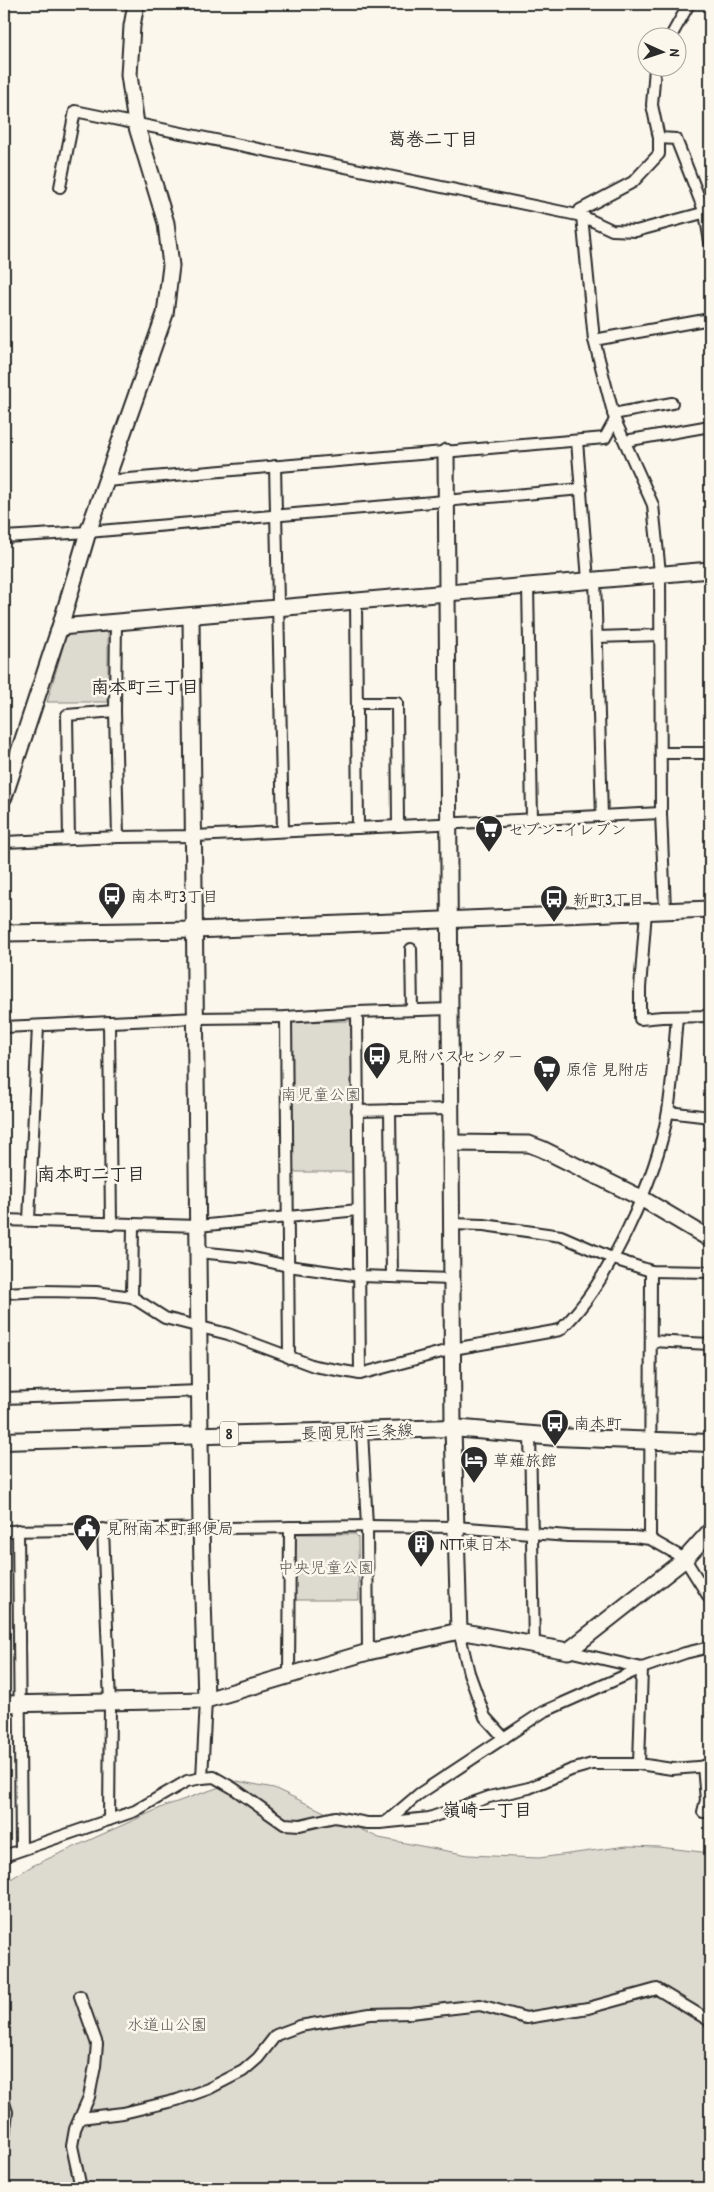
<svg xmlns="http://www.w3.org/2000/svg" width="714" height="2192" viewBox="0 0 714 2192" font-family="'Patrick Hand','Klee One',sans-serif">
  <style>
    .green { fill: #dddad0; stroke: #84827e }
    .lines { fill: none; stroke-linecap: round; stroke-linejoin: round }
    .street-casing { stroke: #2b2b2b; stroke-width: 14 }
    .secondary-casing { stroke: #2b2b2b; stroke-width: 19 }
    .primary-casing { stroke: #2b2b2b; stroke-width: 20 }
    .street { stroke: #fbf7ec; stroke-width: 10 }
    .secondary { stroke: #fbf7ec; stroke-width: 15 }
    .primary { stroke: #fbf7ec; stroke-width: 16 }
    .labels { text-anchor: middle; stroke-width: 5; stroke-linejoin: round; paint-order: stroke }
    .shield { fill: #fbf7ec; stroke: #696865; stroke-width: 1 }
    .shield-label { font-size: 15px; font-weight: bold; fill: #2b2b2b }
    .poi-label { font-size: 16px; fill: #2b2b2b; stroke: #fbf7ec; text-anchor: start }
    .park-label { font-size: 16px; fill: #585754; stroke: #fbf7ec }
    .street-label { font-size: 16px; fill: #2b2b2b; stroke: #fbf7ec }
    .neighbourhood-label { font-size: 18px; font-weight: bold; fill: #2b2b2b; stroke: #fbf7ec }
  </style>
  <rect width="100%" height="100%" fill="#fbf7ec"/>
  <filter id="ink" filterUnits="userSpaceOnUse"><feTurbulence type="fractalNoise" baseFrequency=".02" numOctaves="2"/><feDisplacementMap in="SourceGraphic" scale="10" xChannelSelector="R" yChannelSelector="G"/><feConvolveMatrix kernelMatrix="1 2 1 2 8 2 1 2 1" color-interpolation-filters="sRGB"/></filter>
  <g filter="url(#ink)">
    <g class="green">
      <polygon points="108,632 108,702 47,702 67,633"/>
      <polygon points="352,1021 354,1172 293,1172 290,1167 289,1022"/>
      <polygon points="296,1534 355,1534 358,1537 359,1600 293,1600 293,1538"/>
      <polygon points="237,1781 274,1788 379,1838 468,1855 539,1858 627,1846 659,1847 710,1853 710,2188 4,2188 4,1883 32,1866 165,1806"/>
    </g>
    <g class="lines">
      <defs>
        <g id="street">
          <polyline points="670,38 689,4"/>
          <polyline points="655,68 652,105 659,138 676,139 705,213 710,242"/>
          <polyline points="60,187 75,111 582,216 612,230 636,231 710,211"/>
          <polyline points="580,210 633,182 659,154 659,138"/>
          <polyline points="582,216 594,340 615,420 653,505 660,573 661,813 665,910"/>
          <polyline points="594,340 710,319"/>
          <polyline points="613,414 672,403"/>
          <polyline points="577,441 588,580"/>
          <polyline points="625,441 710,426"/>
          <polyline points="275,466 283,831"/>
          <polyline points="106,481 605,438 615,420"/>
          <polyline points="4,537 88,532 582,489"/>
          <polyline points="595,579 602,816"/>
          <polyline points="528,585 532,819"/>
          <polyline points="356,601 358,828"/>
          <polyline points="116,622 115,711 118,837"/>
          <polyline points="597,637 660,635"/>
          <polyline points="357,703 397,703 398,826"/>
          <polyline points="661,753 710,753"/>
          <polyline points="69,839 67,715 115,711"/>
          <polyline points="4,842 118,837 194,836 661,813"/>
          <polyline points="646,911 640,988 640,1019 662,1017 710,1016"/>
          <polyline points="411,949 412,1010"/>
          <polyline points="286,1017 289,1358"/>
          <polyline points="109,1022 111,1225"/>
          <polyline points="4,1027 197,1018 286,1017 357,1012"/>
          <polyline points="390,1110 392,1277"/>
          <polyline points="357,1111 451,1109"/>
          <polyline points="668,1112 710,1117"/>
          <polyline points="4,1220 198,1226 358,1210"/>
          <polyline points="29,1220 38,1026"/>
          <polyline points="451,1224 484,1225 561,1236 614,1259 651,1271 710,1272"/>
          <polyline points="198,1252 249,1257 288,1266 360,1276 452,1279"/>
          <path d="M4,1293l40,-2 52,1 36,5 33,21 63,16 86,32 46,8 93,-25 107,-19c49,-46 97,-153 108,-219 5,-31 6,-63 9,-94"/>
          <polyline points="132,1297 133,1225"/>
          <polyline points="651,1341 710,1344"/>
          <polyline points="360,1374 357,1012 450,1009"/>
          <polyline points="4,1398 200,1391"/>
          <polyline points="362,1431 367,1526 368,1652"/>
          <polyline points="530,1434 534,1644"/>
          <polyline points="103,1529 110,1703 109,1820"/>
          <polyline points="18,1530 21,1849"/>
          <polyline points="4,1531 367,1526 455,1527 568,1536 633,1537 650,1539 685,1559 710,1599"/>
          <polyline points="650,1539 651,1271"/>
          <polyline points="459,1631 469,1673 485,1717 504,1738"/>
          <polyline points="568,1651 642,1668 685,1653 710,1647"/>
          <polyline points="289,1674 290,1527"/>
          <polyline points="703,1766 706,1800 703,1812 710,1811"/>
          <polyline points="202,1778 206,1700"/>
          <polyline points="386,1822 419,1794 543,1712 642,1668 639,1764"/>
          <polyline points="4,1856 135,1811 187,1781 202,1778 214,1777 233,1788 284,1824 300,1825 335,1817 367,1823 380,1823 429,1818 489,1797 529,1788 571,1770 592,1764 639,1764 672,1769 710,1766"/>
          <polyline points="80,1996 97,2044 95,2066 89,2097 75,2129 72,2146 81,2188"/>
          <polyline points="4,2103 7,2112 4,2137"/>
          <polyline points="80,2118 123,2113 177,2100 208,2089 243,2071 258,2058 276,2035 300,2026 370,2014 411,2013 480,2005 526,2018 588,2008 657,1989 710,2021"/>
        </g>
        <g id="secondary">
          <polyline points="446,452 453,1428 459,1631"/>
          <polyline points="191,616 201,1528 206,1700"/>
          <polyline points="60,627 710,570"/>
          <polyline points="4,797 60,627 88,532 165,314 171,266 166,223 136,124 129,75 132,26 136,4"/>
          <polyline points="4,933 195,930 710,909"/>
          <polyline points="451,1143 529,1144 542,1149 641,1198 710,1239"/>
          <polyline points="4,1704 206,1700 368,1652 459,1631 568,1651 685,1559 710,1531"/>
        </g>
        <polyline id="primary" points="4,1441 453,1428 556,1437 710,1443"/>
      </defs>
      <use href="#street" class="street-casing"/>
      <use href="#secondary" class="secondary-casing"/>
      <use href="#primary" class="primary-casing"/>
      <use href="#street" class="street"/>
      <use href="#secondary" class="secondary"/>
      <use href="#primary" class="primary"/>
    </g>
  </g>
  <defs>
    <symbol id="supermarket-pin" viewBox="-11 -11 22 30"><path d="M0 17L-7.5 6A9.5 9.5 0 1 1 7.5 6Z" fill="#2b2b2b" stroke="#fbf7ec"/><path d="M-6-5.5h2.5l.6 2H6L4.5 2H-2.5L-4.4-4H-6ZM-1.5 3.2a1.3 1.3 0 1 0 .1 0ZM3 3.2a1.3 1.3 0 1 0 .1 0Z" fill="#fff"/></symbol>
    <symbol id="bus-pin" viewBox="-11 -11 22 30"><path d="M0 17L-7.5 6A9.5 9.5 0 1 1 7.5 6Z" fill="#2b2b2b" stroke="#fbf7ec"/><path d="M-5-6H5V4H4V6H2V4H-2V6H-4V4H-5ZM-3.5-4V0h7V-4ZM-3.5 1.2v1.5H-2V1.2ZM2 1.2v1.5H3.5V1.2Z" fill="#fff"/></symbol>
    <symbol id="hotel-pin" viewBox="-11 -11 22 30"><path d="M0 17L-7.5 6A9.5 9.5 0 1 1 7.5 6Z" fill="#2b2b2b" stroke="#fbf7ec"/><path d="M-6-4.5h1.5V1H6V5H4.5V3h-9V5H-6ZM-4 0a1.8 1.8 0 1 1 3.6 0ZM.5 0V-2.5h3Q6-2.5 6 0Z" fill="#fff"/></symbol>
    <symbol id="civic-pin" viewBox="-11 -11 22 30"><path d="M0 17L-7.5 6A9.5 9.5 0 1 1 7.5 6Z" fill="#2b2b2b" stroke="#fbf7ec"/><path d="M-.6-6.5H3V-4.5H.6V-3L4-1V1h2V6H-6V1h2V-1L-.6-3ZM-1.2 2.5V6h2.4V2.5Z" fill="#fff"/></symbol>
    <symbol id="building-pin" viewBox="-11 -11 22 30"><path d="M0 17L-7.5 6A9.5 9.5 0 1 1 7.5 6Z" fill="#2b2b2b" stroke="#fbf7ec"/><path d="M-4-6H4V6H1V3H-1V6H-4ZM-2.5-4.3h1.7v1.8h-1.7ZM.8-4.3h1.7v1.8H.8ZM-2.5-1h1.7V.8h-1.7ZM.8-1h1.7V.8H.8Z" fill="#fff"/></symbol>
  </defs>
  <g fill-rule="evenodd">
    <use href="#supermarket-pin" x="473" y="813" width="32" height="43"/>
    <use href="#bus-pin" x="96" y="880" width="32" height="43"/>
    <use href="#bus-pin" x="538" y="883" width="32" height="43"/>
    <use href="#bus-pin" x="361" y="1040" width="32" height="43"/>
    <use href="#supermarket-pin" x="531" y="1053" width="32" height="43"/>
    <use href="#bus-pin" x="539" y="1407" width="32" height="43"/>
    <use href="#hotel-pin" x="458" y="1444" width="32" height="43"/>
    <use href="#civic-pin" x="71" y="1512" width="32" height="43"/>
    <use href="#building-pin" x="405" y="1528" width="32" height="43"/>
  </g>
  <g class="labels">
    <rect class="shield" x="220" y="1421.5" width="18" height="25" rx="4"/>
    <g class="shield-label">
      <text x="229" y="1439">8</text>
    </g>
    <g class="poi-label">
      <text x="508" y="835">セブン-イレブン</text>
      <text x="131" y="902">南本町3丁目</text>
      <text x="573" y="905">新町3丁目</text>
      <text x="396" y="1062">見附バスセンター</text>
      <text x="566" y="1075">原信 見附店</text>
      <text x="574" y="1429">南本町</text>
      <text x="493" y="1466">草薙旅館</text>
      <text x="106" y="1534">見附南本町郵便局</text>
      <text x="440" y="1550">NTT東日本</text>
    </g>
    <g class="park-label">
      <text x="321" y="1100">南児童公園</text>
      <text x="326" y="1573">中央児童公園</text>
      <text x="167" y="2030">水道山公園</text>
    </g>
    <g class="street-label">
      <text transform="translate(357 1431) rotate(-2)" y="6">長岡見附三条線</text>
    </g>
    <g class="neighbourhood-label">
      <text x="433" y="145">葛巻二丁目</text>
      <text x="145" y="693">南本町三丁目</text>
      <text x="91" y="1180">南本町二丁目</text>
      <text x="487" y="1816">嶺崎一丁目</text>
    </g>
  </g>
  <rect width="714" height="2192" fill="none" stroke="#fbf7ec" stroke-width="20"/>
  <rect x="10" y="10" width="694" height="2172" fill="none" stroke="#2b2b2b" stroke-width="2" filter="url(#ink)"/>
  <g transform="translate(662 52) rotate(93)"><circle r="24" fill="#fbf7ec" stroke="#a8a59f"/>
  <path d="M0-4L9 19L0 12L-9 19Z" fill="#2b2b2b"/>
  <text y="-8" font-size="14" font-weight="bold" text-anchor="middle" fill="#2b2b2b">N</text>
  </g>
</svg>
